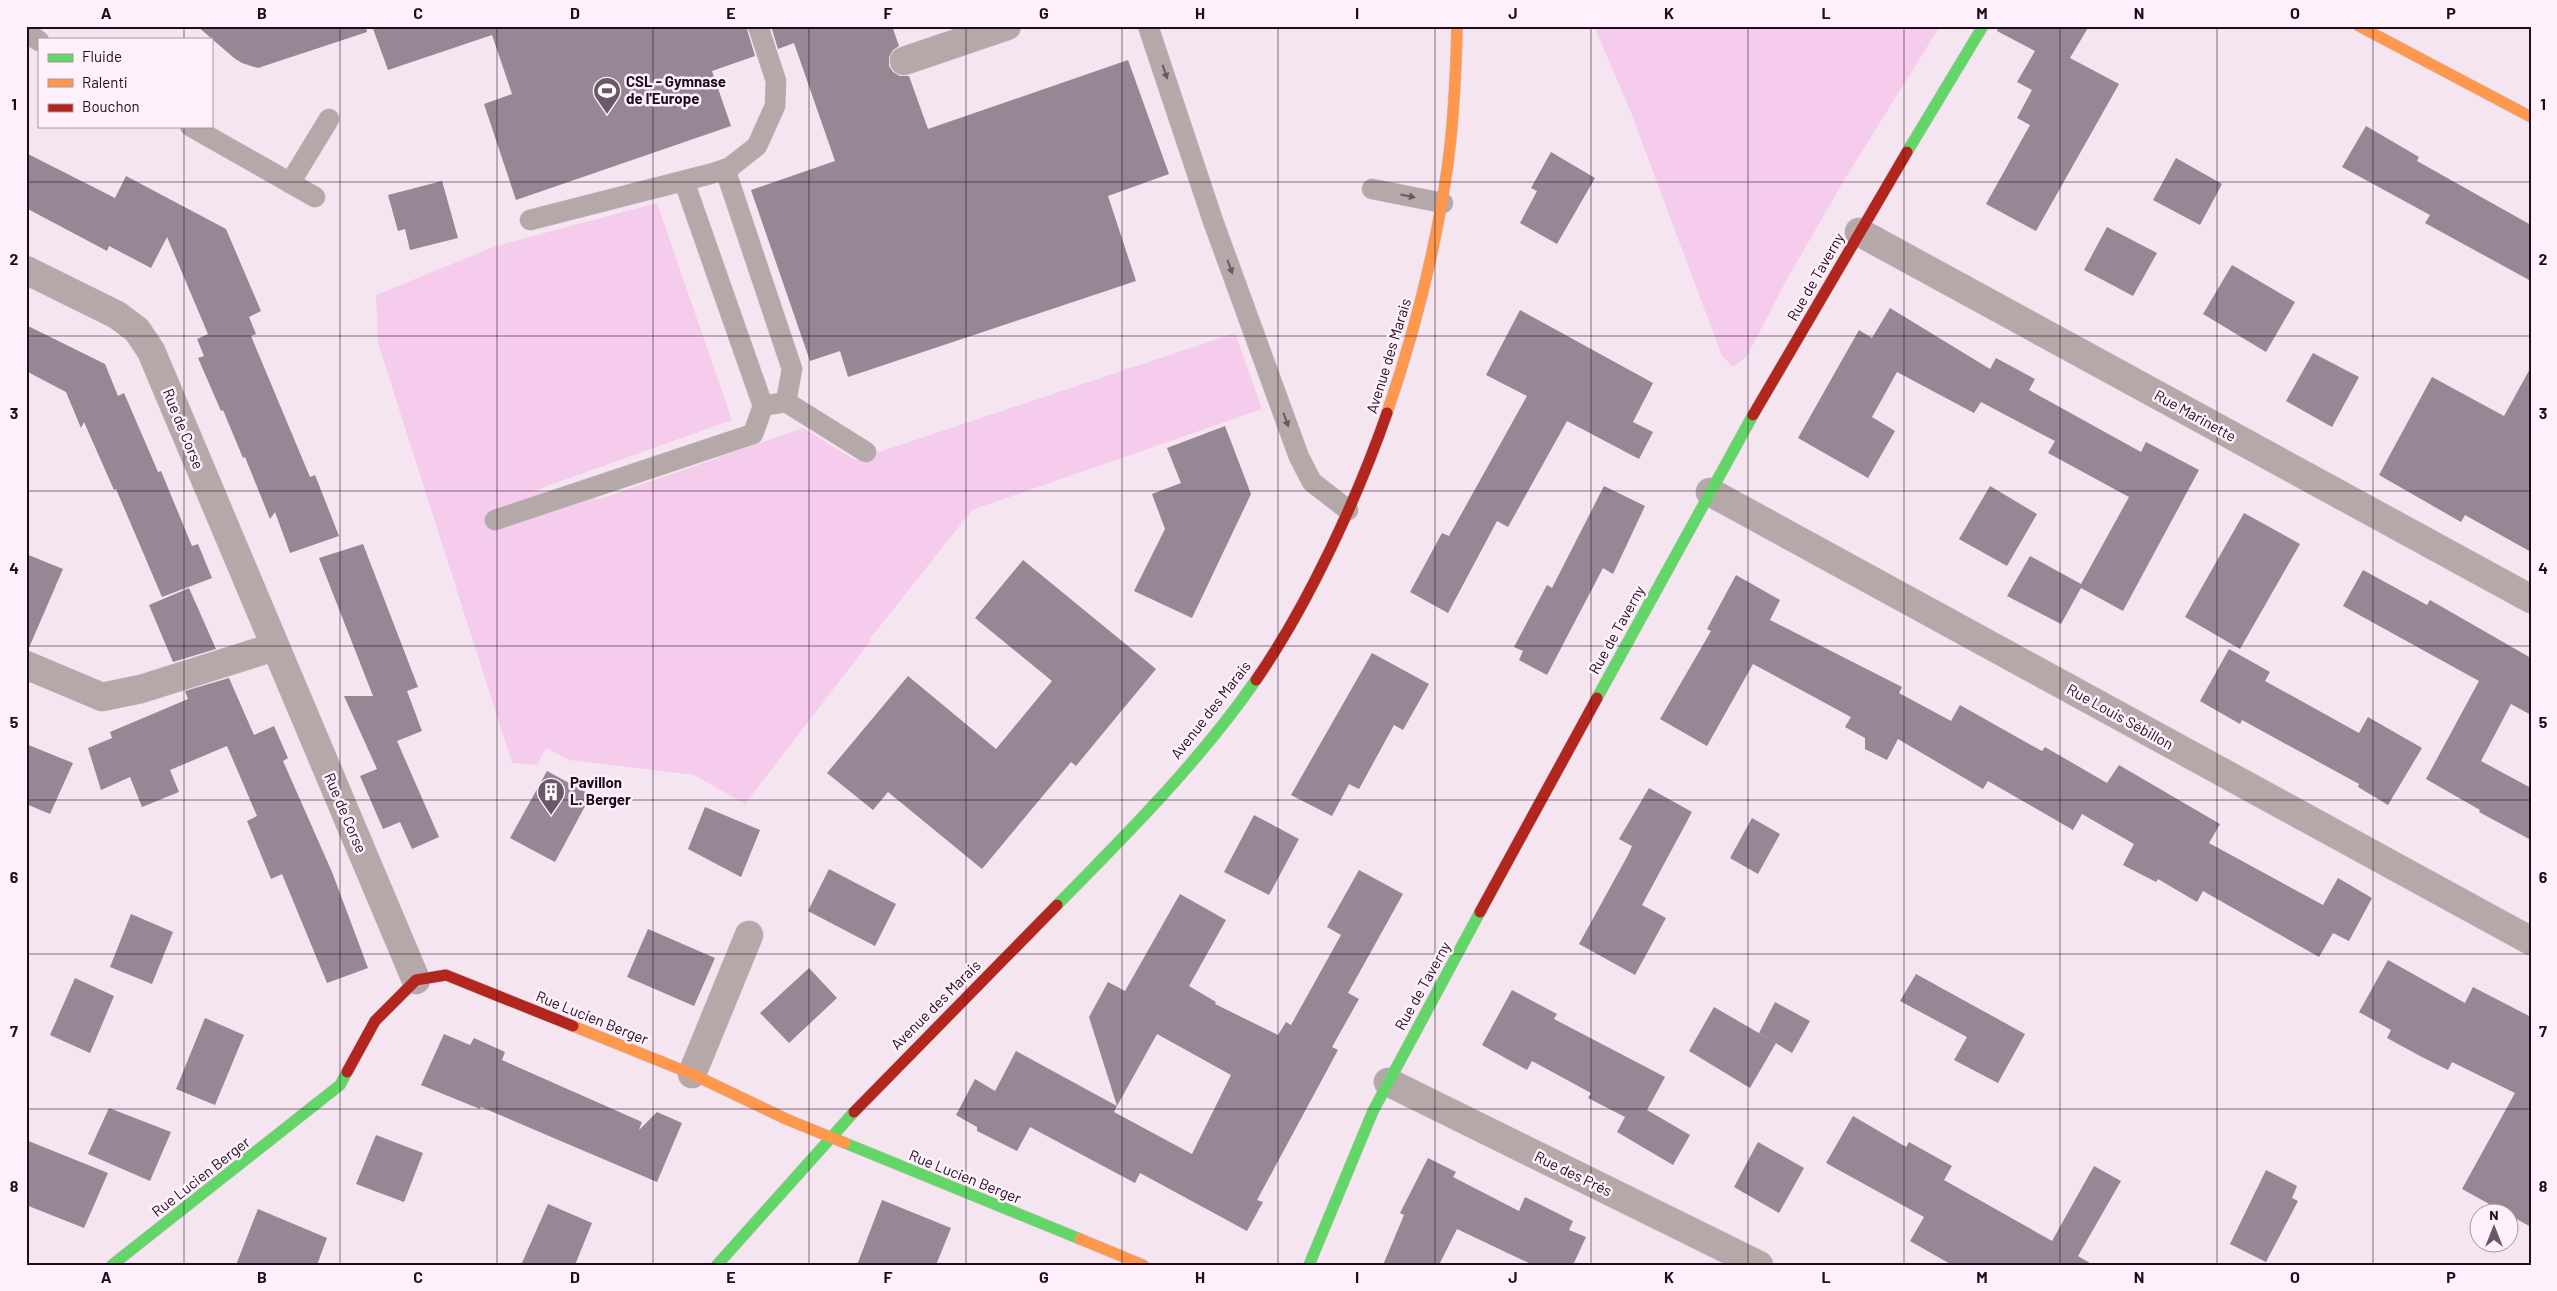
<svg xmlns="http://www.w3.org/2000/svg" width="2557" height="1291" viewBox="0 0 2557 1291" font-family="Barlow,sans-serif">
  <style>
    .green { fill: #f6cced }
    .building { fill: #978694 }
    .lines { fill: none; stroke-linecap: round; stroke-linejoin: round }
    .lane-casing { stroke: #ccbfc9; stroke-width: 21 }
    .street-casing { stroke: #ccbfc9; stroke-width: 29 }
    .fast-casing { stroke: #ccbfc9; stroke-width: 12 }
    .slow-casing { stroke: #ccbfc9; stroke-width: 12 }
    .jam-casing { stroke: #ccbfc9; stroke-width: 12 }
    .lane { stroke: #b4a8a9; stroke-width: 20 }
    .street { stroke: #b4a8a9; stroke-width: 28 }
    .fast { stroke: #63d668; stroke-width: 11 }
    .slow { stroke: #ff974d; stroke-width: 11 }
    .jam { stroke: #b3261e; stroke-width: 11 }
    .oneway { fill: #6a5964 }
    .grid { fill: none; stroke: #210a1e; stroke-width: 1; stroke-opacity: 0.55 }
    .labels { text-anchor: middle; stroke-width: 5; stroke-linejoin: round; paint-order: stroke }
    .poi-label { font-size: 15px; font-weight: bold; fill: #210a1e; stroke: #fef1fb; text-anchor: start }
    .street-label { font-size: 15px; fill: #210a1e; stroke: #fef1fb }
    .neatline { fill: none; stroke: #210a1e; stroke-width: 2 }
    .grid-label { font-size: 16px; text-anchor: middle; font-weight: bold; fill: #210a1e }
  </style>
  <rect width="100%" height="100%" fill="#f4e5f0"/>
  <g class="green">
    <polygon points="1594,26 1940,26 1843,182 1786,281 1747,356 1733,367 1722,356 1630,110"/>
    <polygon points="657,203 732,420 533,491 600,499 803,428 855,460 1235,333 1262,409 972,510 873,635 870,636 871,640 745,804 694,775 569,760 546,748 537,765 512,763 378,343 376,295 496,246"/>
  </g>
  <g class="building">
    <polygon points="197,26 366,26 367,32 258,68 242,63 234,58"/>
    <polygon points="372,26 746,26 755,56 712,71 731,126 516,200 484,104 512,94 492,35 388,70"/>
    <polygon points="771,26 892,26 899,46 893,50 889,57 889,66 893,72 900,76 909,76 928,129 1128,60 1169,174 1108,196 1136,281 848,377 840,351 810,361 751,190 835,161 794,43 778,49"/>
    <polygon points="1999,26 2089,26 2070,58 2119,84 2036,231 1986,204 2030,125 2017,118 2032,90 2017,82 2035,51 1997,31"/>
    <polygon points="2366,126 2419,157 2417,161 2531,225 2531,281 2425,223 2430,215 2342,167"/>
    <polygon points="1551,152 1595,178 1557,244 1520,223 1537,191 1531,188"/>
    <polygon points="26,153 115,198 126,176 226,229 261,311 249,317 256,334 251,336 310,477 315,475 339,536 290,553 275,512 270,519 245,457 243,458 223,410 221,411 198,358 204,356 197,339 208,334 167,237 151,268 109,246 107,251 26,208"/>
    <polygon points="2176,158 2222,184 2200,225 2153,200"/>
    <polygon points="442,181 458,238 410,250 405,229 398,231 388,195"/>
    <polygon points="2107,227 2157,253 2133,296 2084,270"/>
    <polygon points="2232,265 2295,302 2266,352 2203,314"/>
    <polygon points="1890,308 1990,369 1996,358 2035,379 2029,390 2141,452 2146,442 2199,470 2123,611 2081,588 2061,624 2007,596 2030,556 2081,584 2129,497 2048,453 2055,441 1981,402 1974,413 1897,372 1872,417 1895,431 1868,478 1798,438 1859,330 1872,338"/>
    <polygon points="1520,310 1653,383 1633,422 1653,432 1639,459 1567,421 1508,527 1497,521 1448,613 1410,592 1442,533 1449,536 1527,396 1486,375"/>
    <polygon points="26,325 105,364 118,396 124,393 158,472 161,471 192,546 198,544 212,578 162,597 116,489 114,490 84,422 81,428 66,392 26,371"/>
    <polygon points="2313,353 2359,377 2332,427 2286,401"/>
    <polygon points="2531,367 2531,552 2465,515 2461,522 2379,475 2432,377 2504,416"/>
    <polygon points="1225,426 1251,494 1192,618 1134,591 1165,529 1152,494 1181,483 1167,448"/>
    <polygon points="1604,486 1645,506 1613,574 1603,568 1547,675 1519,660 1523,651 1514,647 1547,585 1552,588"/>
    <polygon points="1990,486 2037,514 2007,566 1959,539"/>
    <polygon points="2244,513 2300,544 2240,649 2185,617"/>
    <polygon points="363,544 418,687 407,691 422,731 397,741 439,837 412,849 400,822 383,829 360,776 377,769 344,696 373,696 319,558"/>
    <polygon points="26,554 63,569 28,650 26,650"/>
    <polygon points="1023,560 1156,669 1076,766 1071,762 982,869 888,792 873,810 827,773 908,676 996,749 1052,681 975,618"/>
    <polygon points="2363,570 2427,605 2430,600 2531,658 2531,715 2511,704 2481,761 2531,788 2531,840 2479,812 2480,810 2426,779 2479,681 2343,606"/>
    <polygon points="1736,575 1780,600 1770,620 1902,687 1899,693 1951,721 1960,705 2040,750 2042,751 2045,747 2107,783 2119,765 2220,824 2209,843 2323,905 2338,878 2372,898 2349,941 2333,933 2319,957 2203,891 2197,902 2158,879 2156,882 2123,865 2134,844 2082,814 2073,830 1988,781 1983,789 1898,739 1887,760 1865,749 1865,738 1845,727 1851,717 1753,664 1707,746 1660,719 1711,631 1707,629"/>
    <polygon points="189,588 216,649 173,662 149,605"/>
    <polygon points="2229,649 2270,672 2265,681 2359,733 2368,717 2422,748 2388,805 2358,787 2359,784 2242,720 2240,724 2200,701"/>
    <polygon points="1372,653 1429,684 1403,730 1394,725 1359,789 1349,784 1332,816 1291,795"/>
    <polygon points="229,678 254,735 274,726 288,758 283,761 332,872 368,968 327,983 282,874 271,879 247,821 257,816 227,746 170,770 179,792 142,807 130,777 101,790 88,748 112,738 110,732 188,699 185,691"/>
    <polygon points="26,744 73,763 50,814 26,804"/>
    <polygon points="547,771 591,795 555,862 510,838"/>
    <polygon points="1649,788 1692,812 1642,905 1666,918 1635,975 1579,944 1628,855 1632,846 1619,839"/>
    <polygon points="705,807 760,830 741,877 688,849"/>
    <polygon points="1254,815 1299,839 1269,895 1224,872"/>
    <polygon points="1752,818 1780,834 1758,874 1730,858"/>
    <polygon points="829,869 896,904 875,946 808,911"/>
    <polygon points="1359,870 1403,894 1348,993 1359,999 1332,1047 1338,1050 1257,1200 1263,1202 1247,1231 1140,1173 1135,1183 1030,1127 1017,1151 977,1131 977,1127 956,1115 975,1079 995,1091 1016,1051 1117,1106 1114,1112 1192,1154 1231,1075 1157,1034 1117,1106 1089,1017 1108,982 1125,991 1180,894 1226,920 1189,986 1216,1002 1215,1004 1278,1035 1286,1022 1291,1025 1341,935 1327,927"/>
    <polygon points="131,914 173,932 152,984 110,967"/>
    <polygon points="648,929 715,958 694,1006 627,977"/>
    <polygon points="2388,960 2465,1003 2473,987 2531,1017 2531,1227 2462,1189 2515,1093 2452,1062 2448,1070 2420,1056 2387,1038 2391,1030 2359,1012"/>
    <polygon points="809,968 837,998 789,1043 760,1013"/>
    <polygon points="1916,974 2025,1034 1998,1083 1954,1060 1967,1037 1900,1001"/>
    <polygon points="75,978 114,996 90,1053 50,1035"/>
    <polygon points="1512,990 1557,1014 1554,1019 1665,1077 1647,1110 1690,1135 1673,1165 1617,1132 1625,1117 1588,1098 1591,1093 1532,1061 1527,1070 1482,1045"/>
    <polygon points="1775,1002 1810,1021 1792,1053 1759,1033"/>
    <polygon points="1714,1007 1776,1043 1750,1088 1689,1051"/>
    <polygon points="205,1018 244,1035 215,1105 176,1089"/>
    <polygon points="444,1034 470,1045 474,1038 505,1052 502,1060 642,1122 639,1130 657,1112 682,1123 657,1182 481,1107 480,1109 421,1085"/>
    <polygon points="109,1108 171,1132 150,1181 88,1154"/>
    <polygon points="1853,1116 1906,1147 1909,1142 1952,1166 1944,1180 2052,1241 2094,1166 2121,1181 2078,1256 2093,1265 1952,1265 1910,1241 1924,1217 1826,1163"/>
    <polygon points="376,1135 423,1153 404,1202 356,1184"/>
    <polygon points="26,1140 108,1173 84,1228 26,1205"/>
    <polygon points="1758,1142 1804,1168 1779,1213 1734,1187"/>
    <polygon points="1428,1158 1456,1172 1453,1177 1519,1211 1525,1197 1573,1221 1569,1230 1586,1237 1573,1265 1533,1265 1457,1229 1439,1265 1383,1265 1404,1215 1400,1213"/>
    <polygon points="2266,1170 2297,1186 2292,1198 2298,1201 2266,1262 2230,1244"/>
    <polygon points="882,1200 951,1228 936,1265 857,1265"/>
    <polygon points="548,1204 592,1223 575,1265 521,1265"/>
    <polygon points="258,1209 327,1238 317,1265 236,1265"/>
  </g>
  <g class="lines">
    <defs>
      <g id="lane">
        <polyline points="1148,26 1213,221 1299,457 1312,482 1348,510"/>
        <polyline points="26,32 39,41"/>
        <polyline points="190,126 315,197"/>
        <polyline points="725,169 792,369 786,402"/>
        <polyline points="684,181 763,406 786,402 866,452"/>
        <polyline points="290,183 329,119"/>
        <polyline points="1372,189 1443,203"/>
        <polyline points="530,220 710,174 729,168 757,146 775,106 776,81 758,26"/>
        <polyline points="495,520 753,434 763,406"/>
      </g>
      <g id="street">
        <polyline points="904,61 1007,26"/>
        <polyline points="1859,232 2531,599"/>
        <polyline points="26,270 117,315 137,330 151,351 416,980"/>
        <polyline points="1710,492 2531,941"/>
        <polyline points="26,665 102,697 141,689 274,647"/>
        <polyline points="692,1074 749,935"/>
        <polyline points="1388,1082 1759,1265"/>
      </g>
      <g id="fast">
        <polyline points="1907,152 1983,26"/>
        <polyline points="1597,698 1753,415"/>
        <path d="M1057,905c70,-71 142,-143 199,-225"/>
        <polyline points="845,1143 1080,1239"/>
        <polyline points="112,1265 340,1085 347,1072"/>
        <polyline points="717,1265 854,1112"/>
        <polyline points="1309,1265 1373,1111 1480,912"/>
      </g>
      <g id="slow">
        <polyline points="2359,26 2531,117"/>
        <path d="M1387,413c28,-82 49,-164 61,-250 6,-46 8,-91 9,-137"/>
        <polyline points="573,1026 692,1074 786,1119 845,1143"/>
        <polyline points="1080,1239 1143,1265"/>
      </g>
      <g id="jam">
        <polyline points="1753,415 1907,152"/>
        <path d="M1256,680c52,-75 101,-181 131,-267"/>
        <polyline points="1480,912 1597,698"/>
        <polyline points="347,1072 375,1021 416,980 446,975 573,1026"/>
        <polyline points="854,1112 1057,905"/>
      </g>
    </defs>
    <use href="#lane" class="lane-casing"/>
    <use href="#street" class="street-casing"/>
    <use href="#fast" class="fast-casing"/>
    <use href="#slow" class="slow-casing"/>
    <use href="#jam" class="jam-casing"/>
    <use href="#lane" class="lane"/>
    <use href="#street" class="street"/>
    <use href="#fast" class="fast"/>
    <use href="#slow" class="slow"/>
    <use href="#jam" class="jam"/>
  </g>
  <defs><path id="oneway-solid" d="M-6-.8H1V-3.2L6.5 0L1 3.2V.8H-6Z" transform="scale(1.25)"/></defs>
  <g class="oneway">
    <use href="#oneway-solid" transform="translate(1165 72) rotate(71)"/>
    <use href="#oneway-solid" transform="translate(1408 196) rotate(11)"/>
    <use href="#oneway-solid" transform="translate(1230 267) rotate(70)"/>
    <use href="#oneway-solid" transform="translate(1286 420) rotate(70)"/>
  </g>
  <path class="grid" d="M184,26v13M340,26v1239M497,26v1239M653,26v1239M809,26v1239M966,26v1239M1122,26v1239M1278,26v1239M1435,26v1239M1591,26v1239M1748,26v1239M1904,26v1239M2060,26v1239M2217,26v1239M2373,26v1239M184,126v1139M26,182h2505M26,336h2505M26,491h2505M26,646h2505M26,800h2505M26,954h2505M26,1109h2505"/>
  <defs>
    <symbol id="stadium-pin" viewBox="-11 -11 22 30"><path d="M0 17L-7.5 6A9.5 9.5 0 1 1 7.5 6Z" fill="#6b5768" stroke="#fef1fb"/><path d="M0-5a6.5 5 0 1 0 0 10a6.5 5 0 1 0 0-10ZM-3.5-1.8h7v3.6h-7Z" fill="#fff"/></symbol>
    <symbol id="building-pin" viewBox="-11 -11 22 30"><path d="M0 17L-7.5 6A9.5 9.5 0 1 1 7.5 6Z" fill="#6b5768" stroke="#fef1fb"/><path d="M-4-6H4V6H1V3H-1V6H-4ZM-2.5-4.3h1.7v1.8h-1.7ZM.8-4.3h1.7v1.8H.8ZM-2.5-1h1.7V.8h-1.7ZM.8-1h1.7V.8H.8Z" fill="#fff"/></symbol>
  </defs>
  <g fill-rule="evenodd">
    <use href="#stadium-pin" x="591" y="75" width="32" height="43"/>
    <use href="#building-pin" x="535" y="776" width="32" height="43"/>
  </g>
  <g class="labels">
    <g class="poi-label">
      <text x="626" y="87">CSL - Gymnase<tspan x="626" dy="17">de l'Europe</tspan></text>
      <text x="570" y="788">Pavillon<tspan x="570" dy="17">L. Berger</tspan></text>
    </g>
    <g class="street-label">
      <text transform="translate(1816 277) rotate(-60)" y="5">Rue de Taverny</text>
      <text transform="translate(1389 356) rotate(-73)" y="5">Avenue des Marais</text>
      <text transform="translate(2195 416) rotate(29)" y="5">Rue Marinette</text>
      <text transform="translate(183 429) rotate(68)" y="5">Rue de Corse</text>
      <text transform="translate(1617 630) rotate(-61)" y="5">Rue de Taverny</text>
      <text transform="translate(1211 710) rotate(-52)" y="5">Avenue des Marais</text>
      <text transform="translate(2120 717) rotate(29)" y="5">Rue Louis Sébillon</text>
      <text transform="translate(345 813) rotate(67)" y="5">Rue de Corse</text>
      <text transform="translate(1423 986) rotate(-61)" y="5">Rue de Taverny</text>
      <text transform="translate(936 1005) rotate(-45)" y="5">Avenue des Marais</text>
      <text transform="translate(592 1018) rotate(22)" y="5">Rue Lucien Berger</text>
      <text transform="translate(1573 1174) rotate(26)" y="5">Rue des Prés</text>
      <text transform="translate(201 1177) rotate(-38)" y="5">Rue Lucien Berger</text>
      <text transform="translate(965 1177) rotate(22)" y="5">Rue Lucien Berger</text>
    </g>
  </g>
  <rect width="2557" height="1291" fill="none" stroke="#fef1fb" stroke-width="55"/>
  <rect x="38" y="38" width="175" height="90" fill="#fef1fb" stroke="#a695a3"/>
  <rect x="48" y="54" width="25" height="8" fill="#63d668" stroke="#a695a3"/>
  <text x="82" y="62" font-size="15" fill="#210a1e">Fluide</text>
  <rect x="48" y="79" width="25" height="8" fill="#ff974d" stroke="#a695a3"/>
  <text x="82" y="88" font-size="15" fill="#210a1e">Ralenti</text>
  <rect x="48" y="104" width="25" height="8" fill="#b3261e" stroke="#a695a3"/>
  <text x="82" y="112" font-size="15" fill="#210a1e">Bouchon</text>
  <g transform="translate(2494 1228)"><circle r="24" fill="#fef1fb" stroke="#a695a3"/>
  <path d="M0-4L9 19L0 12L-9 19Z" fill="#6b5768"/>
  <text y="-8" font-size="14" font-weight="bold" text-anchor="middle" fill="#210a1e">N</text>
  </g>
  <rect x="28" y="28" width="2502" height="1236" class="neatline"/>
  <g class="grid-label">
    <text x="106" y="19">A</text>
    <text x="262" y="19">B</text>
    <text x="418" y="19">C</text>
    <text x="575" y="19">D</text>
    <text x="731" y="19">E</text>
    <text x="888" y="19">F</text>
    <text x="1044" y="19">G</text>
    <text x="1200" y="19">H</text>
    <text x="1357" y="19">I</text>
    <text x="1513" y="19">J</text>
    <text x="1669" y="19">K</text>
    <text x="1826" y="19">L</text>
    <text x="1982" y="19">M</text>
    <text x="2139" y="19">N</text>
    <text x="2295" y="19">O</text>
    <text x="2451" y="19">P</text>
    <text x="14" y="110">1</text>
    <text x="2543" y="110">1</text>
    <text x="14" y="265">2</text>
    <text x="2543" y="265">2</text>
    <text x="14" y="419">3</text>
    <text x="2543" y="419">3</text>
    <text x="14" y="574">4</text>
    <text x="2543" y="574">4</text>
    <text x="14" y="728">5</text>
    <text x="2543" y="728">5</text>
    <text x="14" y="883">6</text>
    <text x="2543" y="883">6</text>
    <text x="14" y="1037">7</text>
    <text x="2543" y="1037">7</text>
    <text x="14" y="1192">8</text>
    <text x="2543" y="1192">8</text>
    <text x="106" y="1283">A</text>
    <text x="262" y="1283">B</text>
    <text x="418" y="1283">C</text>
    <text x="575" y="1283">D</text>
    <text x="731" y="1283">E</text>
    <text x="888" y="1283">F</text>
    <text x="1044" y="1283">G</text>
    <text x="1200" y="1283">H</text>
    <text x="1357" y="1283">I</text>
    <text x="1513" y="1283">J</text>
    <text x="1669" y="1283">K</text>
    <text x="1826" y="1283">L</text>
    <text x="1982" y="1283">M</text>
    <text x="2139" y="1283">N</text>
    <text x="2295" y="1283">O</text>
    <text x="2451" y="1283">P</text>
  </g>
</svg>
